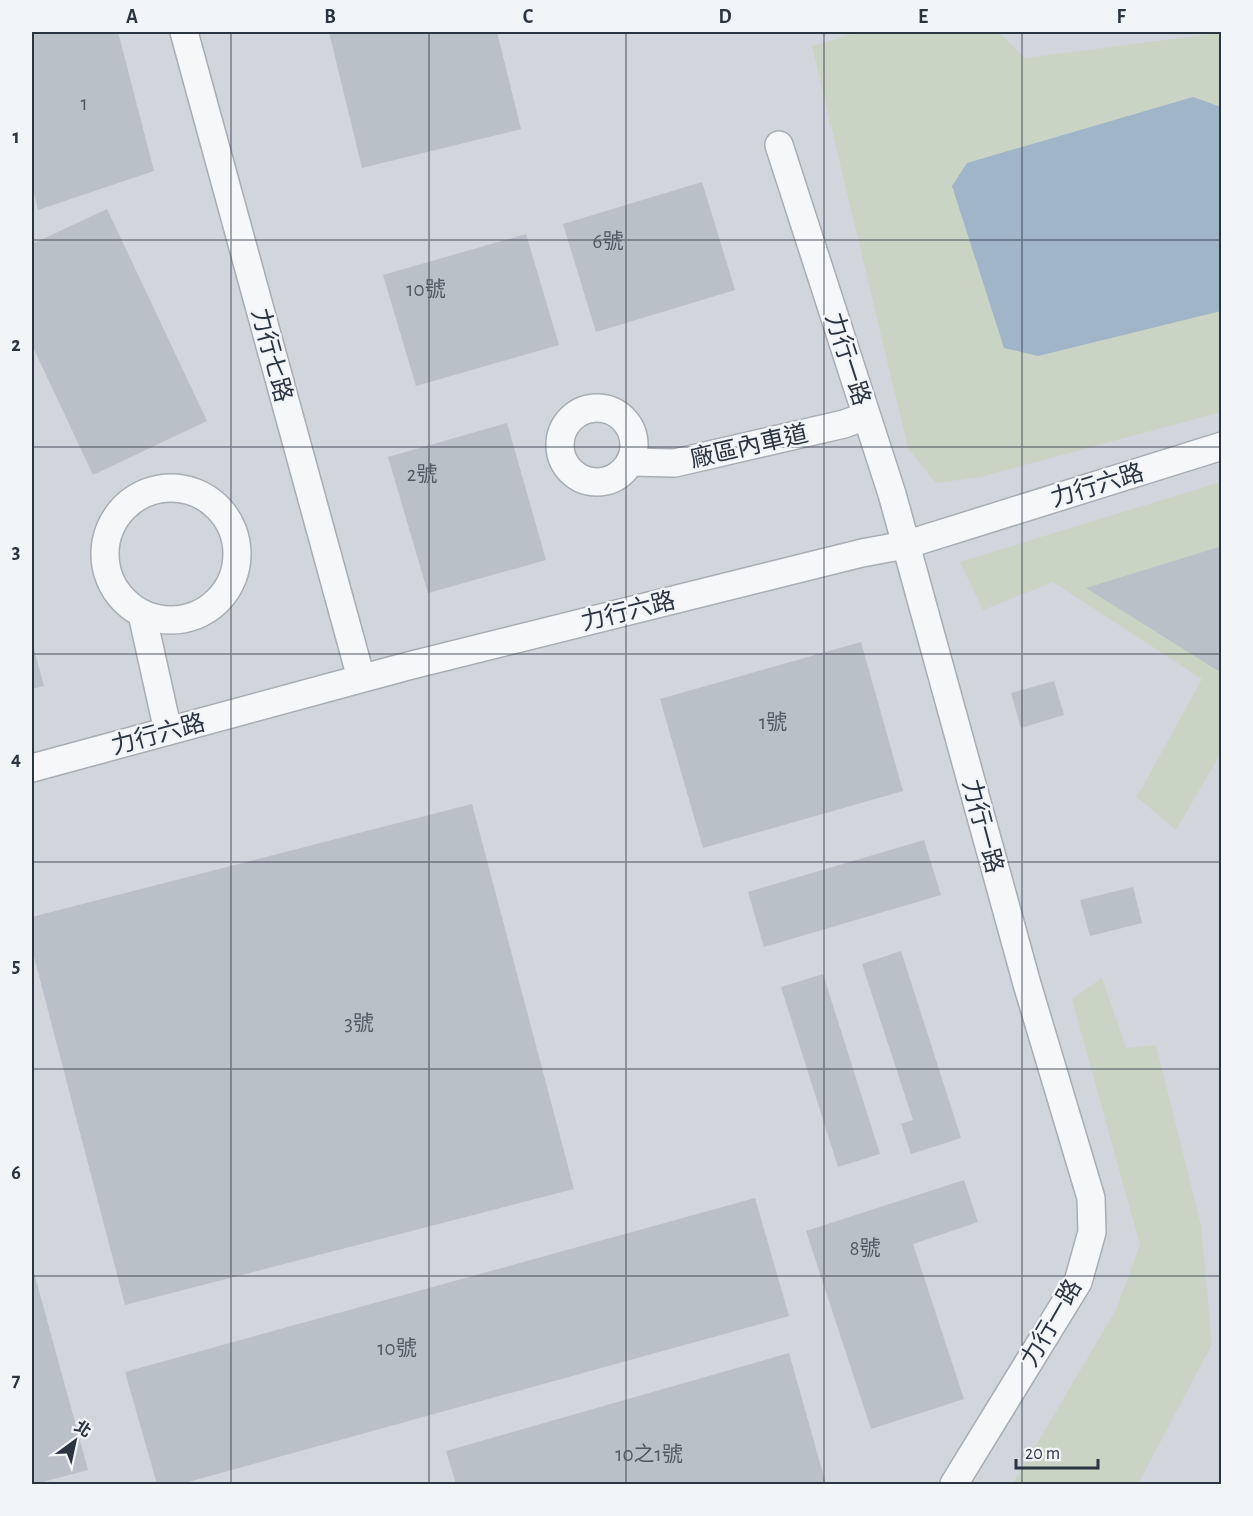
<svg xmlns="http://www.w3.org/2000/svg" width="1253" height="1516" viewBox="0 0 1253 1516" font-family="'Alegreya Sans','Noto Sans TC',sans-serif">
  <style>
    .built { fill: #d1d5dc }
    .green { fill: #c9d4c4 }
    .water { fill: #a0b6c8 }
    .building { fill: #bac0c7 }
    .lines { fill: none; stroke-linecap: round; stroke-linejoin: round }
    .minor-casing { stroke: #a8adb4; stroke-width: 30 }
    .minor { stroke: #f5f7f9; stroke-width: 27 }
    .grid { fill: none; stroke: #2b3542; stroke-width: 1.5; stroke-opacity: 0.55 }
    .labels { text-anchor: middle; stroke-width: 5; stroke-linejoin: round; paint-order: stroke }
    .number-label { font-size: 21px; fill: #4f5863 }
    .street-label { font-size: 24px; fill: #2b3542; stroke: #f2f5f8 }
    .neatline { fill: none; stroke: #2b3542; stroke-width: 2 }
    .grid-label { font-size: 20px; text-anchor: middle; font-weight: bold; fill: #2b3542 }
  </style>
  <rect width="100%" height="100%" fill="#e3e6ea"/>
  <rect class="built" x="32" y="32" width="1189" height="1452"/>
  <g class="green">
    <polygon points="859,32 998,32 1025,58 1221,33 1221,412 980,477 936,483 908,448 812,46"/>
    <polygon points="1221,482 1221,753 1176,830 1137,797 1202,679 1053,582 983,610 960,562"/>
    <polygon points="1102,978 1126,1048 1156,1045 1201,1225 1212,1344 1138,1484 1013,1484 1116,1310 1140,1245 1072,999"/>
  </g>
  <polygon class="water" points="1193,97 1221,107 1221,311 1038,356 1004,348 952,186 967,163"/>
  <g class="building">
    <polygon points="32,32 118,32 154,171 38,210 32,184"/>
    <polygon points="329,32 497,32 521,129 362,168"/>
    <polygon points="702,182 735,290 596,332 563,224"/>
    <polygon points="107,209 207,421 93,475 32,345 32,244"/>
    <polygon points="526,234 559,345 416,386 383,275"/>
    <polygon points="507,423 546,560 428,593 388,457"/>
    <polygon points="1222,546 1222,669 1220,672 1086,588"/>
    <polygon points="32,642 44,686 32,689"/>
    <polygon points="861,642 903,791 703,848 660,699"/>
    <polygon points="1054,681 1064,715 1021,728 1011,693"/>
    <polygon points="472,804 574,1189 125,1305 32,949 32,917"/>
    <polygon points="924,840 941,895 764,947 748,892"/>
    <polygon points="1133,887 1142,923 1090,936 1080,900"/>
    <polygon points="901,951 961,1138 911,1154 901,1124 913,1120 862,964"/>
    <polygon points="823,974 880,1154 838,1167 781,987"/>
    <polygon points="964,1180 978,1222 913,1244 964,1399 871,1429 806,1231"/>
    <polygon points="755,1198 789,1316 181,1484 157,1484 125,1372"/>
    <polygon points="32,1265 88,1470 35,1484 32,1484"/>
    <polygon points="789,1353 826,1484 456,1484 446,1451"/>
  </g>
  <g class="lines">
    <defs>
      <g id="minor">
        <polyline points="184,32 361,678"/>
        <polyline points="779,145 892,494 1027,984 1091,1198 1092,1232 1078,1282 954,1484"/>
        <circle cx="597" cy="445" r="37"/>
        <polyline points="630,462 675,463 844,424 866,416"/>
        <circle cx="171" cy="554" r="66"/>
        <polyline points="142,614 168,731"/>
        <polyline points="32,768 408,666 862,553 905,545 1222,446"/>
      </g>
    </defs>
    <use href="#minor" class="minor-casing"/>
    <use href="#minor" class="minor"/>
  </g>
  <path class="grid" d="M231,32v1452M429,32v1452M626,32v1452M824,32v1452M1022,32v1452M32,240h1190M32,447h1190M32,654h1190M32,862h1190M32,1069h1190M32,1276h1190"/>
  <g class="labels">
    <g class="number-label">
      <text x="84" y="110">1</text>
      <text x="608" y="248">6號</text>
      <text x="426" y="296">10號</text>
      <text x="422" y="481">2號</text>
      <text x="773" y="729">1號</text>
      <text x="359" y="1030">3號</text>
      <text x="865" y="1255">8號</text>
      <text x="397" y="1355">10號</text>
      <text x="649" y="1461">10之1號</text>
    </g>
    <g class="street-label">
      <text transform="translate(272 355) rotate(75)" y="8">力行七路</text>
      <text transform="translate(848 359) rotate(72)" y="8">力行一路</text>
      <text transform="translate(749 446) rotate(-13)" y="8">廠區內車道</text>
      <text transform="translate(1097 485) rotate(-17)" y="8">力行六路</text>
      <text transform="translate(628 611) rotate(-14)" y="8">力行六路</text>
      <text transform="translate(158 734) rotate(-15)" y="8">力行六路</text>
      <text transform="translate(983 826) rotate(75)" y="8">力行一路</text>
      <text transform="translate(1051 1323) rotate(-60)" y="8">力行一路</text>
    </g>
  </g>
  <rect width="1253" height="1516" fill="none" stroke="#f2f5f8" stroke-width="66"/>
  <g transform="translate(75 1441) rotate(33)" stroke="#f2f5f8" stroke-width="4.5" paint-order="stroke">
  <path d="M0-4.5L10 22L0 15L-10 22Z" fill="#2b3542"/>
  <text y="-9" font-size="16" font-weight="bold" text-anchor="middle" fill="#2b3542">北</text>
  </g>
  <path d="M1016 1459v9h82v-9" fill="none" stroke="#2b3542" stroke-width="3"/>
  <text x="1025" y="1459" font-size="18" fill="#2b3542" stroke="#f2f5f8" stroke-width="4.5" paint-order="stroke">20 m</text>
  <rect x="33" y="33" width="1187" height="1450" class="neatline"/>
  <g class="grid-label">
    <text x="132" y="23">A</text>
    <text x="330" y="23">B</text>
    <text x="528" y="23">C</text>
    <text x="725" y="23">D</text>
    <text x="923" y="23">E</text>
    <text x="1121" y="23">F</text>
    <text x="16" y="143">1</text>
    <text x="16" y="351">2</text>
    <text x="16" y="558">3</text>
    <text x="16" y="765">4</text>
    <text x="16" y="972">5</text>
    <text x="16" y="1179">6</text>
    <text x="16" y="1386">7</text>
  </g>
</svg>
